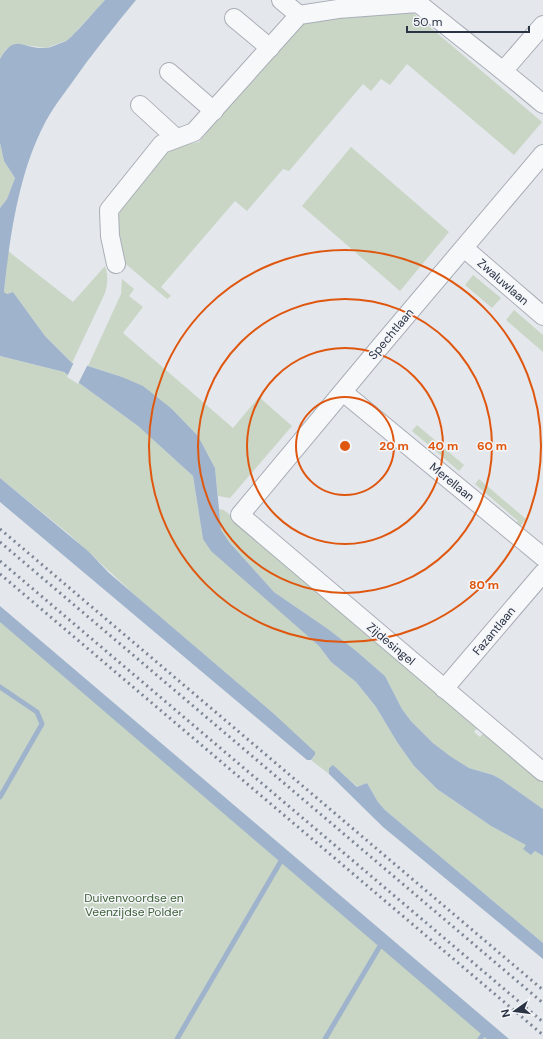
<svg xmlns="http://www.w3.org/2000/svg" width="543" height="1039" viewBox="0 0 543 1039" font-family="'DM Sans',sans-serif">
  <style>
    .green { fill: #c9d6c5 }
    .water { fill: #9fb4cc }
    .pier { fill: #e4e7ec }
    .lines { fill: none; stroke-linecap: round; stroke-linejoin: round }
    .stream { stroke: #9fb4cc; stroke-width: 5 }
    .street-casing { stroke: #a9aeb7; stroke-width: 20 }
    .street { stroke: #f7f8fa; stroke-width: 18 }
    .rail { stroke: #7d8696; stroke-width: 3; stroke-dasharray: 2 4; stroke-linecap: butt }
    .ring { fill: none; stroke: #df570f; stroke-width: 2 }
    .labels { text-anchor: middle; stroke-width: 3; stroke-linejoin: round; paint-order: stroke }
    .street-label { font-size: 12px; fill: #2b3445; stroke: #f4f6f9 }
    .park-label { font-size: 12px; fill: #3f6138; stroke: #f4f6f9 }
    .centre { fill: #df570f; stroke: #f4f6f9; stroke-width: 2 }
    .ring-label { font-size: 12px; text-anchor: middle; font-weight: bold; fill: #df570f; stroke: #f4f6f9; stroke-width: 3; stroke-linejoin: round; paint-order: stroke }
  </style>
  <rect width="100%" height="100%" fill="#e4e7ec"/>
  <g class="green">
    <polygon points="0,0 105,0 68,40 46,48 18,44 6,49 0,59"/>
    <polygon points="411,11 542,122 514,155 407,64 390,85 381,79 371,91 363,84 289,171 283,169 247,211 235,201 161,287 171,296 167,299 121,260 118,218 121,208 164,156 175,147 199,142 301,22"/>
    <polygon points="0,143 4,161 15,178 7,199 0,208"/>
    <polygon points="351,147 449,232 400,291 302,206"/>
    <path d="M8,251l65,51 32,-36c3,9 3,17 0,27l-33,70 -27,-27 -32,-44 -6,2 -3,-2z"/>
    <polygon points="473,275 501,298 492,308 465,285"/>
    <polygon points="122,279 134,289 129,296 143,307 123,333 233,428 259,397 292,426 230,498 218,496 215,468 198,436 172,409 122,377 88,366 121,294"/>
    <polygon points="514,310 543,335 543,352 506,320"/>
    <polygon points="0,356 64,372 138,426 193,476 203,539 319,646 331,662 356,682 376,707 397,742 414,766 437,789 491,826 527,845 531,855 535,851 543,856 543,943 385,810 378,802 367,783 358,787 333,766 329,768 329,774 311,760 315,756 273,713 138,598 70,535 0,478"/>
    <polygon points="417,425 464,465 459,471 412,431"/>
    <polygon points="479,479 526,519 518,529 514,525 518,521 475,484"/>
    <polygon points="219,509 224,510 479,726 474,732 480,737 485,731 543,781 543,809 502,780 493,775 469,768 450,756 433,743 411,721 402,709 385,676 355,650 328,629 274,592 230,543 221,531"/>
    <polygon points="0,617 498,1039 0,1039"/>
  </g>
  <g class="water">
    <path d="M105,0h31c-23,28 -45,55 -65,84 -12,16 -23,31 -31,49 -22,46 -31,109 -36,159l3,2 6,-2 32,44 27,27 16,3 34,11 21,9 29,23 26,27 17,32 6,62 9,13 44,49 54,37 27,21 30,26 17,33 9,12 22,22 17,13 19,12 24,7 9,5 41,29v47l-8,-5 -4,4 -8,-6 3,-4 -35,-19 -54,-37 -23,-23 -17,-24 -21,-35 -20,-25 -25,-20 -12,-16 -108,-95 -8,-12 -10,-63 -55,-50 -74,-54 -64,-16v-148l7,-9 8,-21 -11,-17 -4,-18v-84c15,-27 22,-10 45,-11 6,0 15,-5 21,-7 7,-4 31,-33 39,-41z"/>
    <polygon points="0,478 88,551 109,573 273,713 315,752 315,755 311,760 307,760 0,502"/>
    <polygon points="0,606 509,1039 487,1039 0,622"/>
    <polygon points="333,765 357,787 367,783 378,802 385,810 543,943 543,959 383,827 329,774 329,768"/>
  </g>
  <polygon class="pier" points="74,362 88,364 78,384 67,377"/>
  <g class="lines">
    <g class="stream">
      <polyline points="0,687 37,712 42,724 0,797"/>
      <polyline points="177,1039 281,861"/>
      <polyline points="325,1039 380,946"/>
      <polyline points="480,1039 483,1035"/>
    </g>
    <defs>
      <g id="street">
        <polyline points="281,0 299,15"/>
        <polyline points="234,18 270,48"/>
        <polyline points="504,70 543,25"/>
        <polyline points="169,72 214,111"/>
        <polyline points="140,105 176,138"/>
        <polyline points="543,154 379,348 240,515 543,772"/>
        <polyline points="464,248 543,316"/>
        <path d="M116,264l-6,-28 -1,-26 53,-66 32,-12 105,-117 39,-6 80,-6c42,34 84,66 125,101"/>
        <polyline points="343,392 543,557"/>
        <polyline points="444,689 543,573"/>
      </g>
    </defs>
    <use href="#street" class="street-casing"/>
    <use href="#street" class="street"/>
    <g class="rail">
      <polyline points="0,529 543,990"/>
      <polyline points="0,542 543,1003"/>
      <polyline points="0,561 543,1022"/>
      <polyline points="0,574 543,1035"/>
    </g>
  </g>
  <g class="ring">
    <circle cx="345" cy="446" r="49"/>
    <circle cx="345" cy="446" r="98"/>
    <circle cx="345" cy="446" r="147"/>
    <circle cx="345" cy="446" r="196"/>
  </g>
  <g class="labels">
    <g class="street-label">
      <text transform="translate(503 282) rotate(41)" y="4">Zwaluwlaan</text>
      <text transform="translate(391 334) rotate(-50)" y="4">Spechtlaan</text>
      <text transform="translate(452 482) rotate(39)" y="4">Merellaan</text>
      <text transform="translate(494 631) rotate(-50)" y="4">Fazantlaan</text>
      <text transform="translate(391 644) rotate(40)" y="4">Zijdesingel</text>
    </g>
    <g class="park-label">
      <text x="134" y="902">Duivenvoordse en<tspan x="134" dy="14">Veenzijdse Polder</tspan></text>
    </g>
  </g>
  <circle cx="345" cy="446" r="6" class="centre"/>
  <g class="ring-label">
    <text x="394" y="450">20 m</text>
    <text x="443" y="450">40 m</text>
    <text x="492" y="450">60 m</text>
    <text x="484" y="589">80 m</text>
  </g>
  <g transform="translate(515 1011) rotate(256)" stroke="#f4f6f9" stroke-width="3" paint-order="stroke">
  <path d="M0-3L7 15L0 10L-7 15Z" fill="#2b3445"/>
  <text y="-6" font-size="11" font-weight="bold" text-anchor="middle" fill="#2b3445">N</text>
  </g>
  <path d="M407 26v6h122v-6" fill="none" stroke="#2b3445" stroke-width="2"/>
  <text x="413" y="26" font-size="12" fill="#2b3445" stroke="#f4f6f9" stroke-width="3" paint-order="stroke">50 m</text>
</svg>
